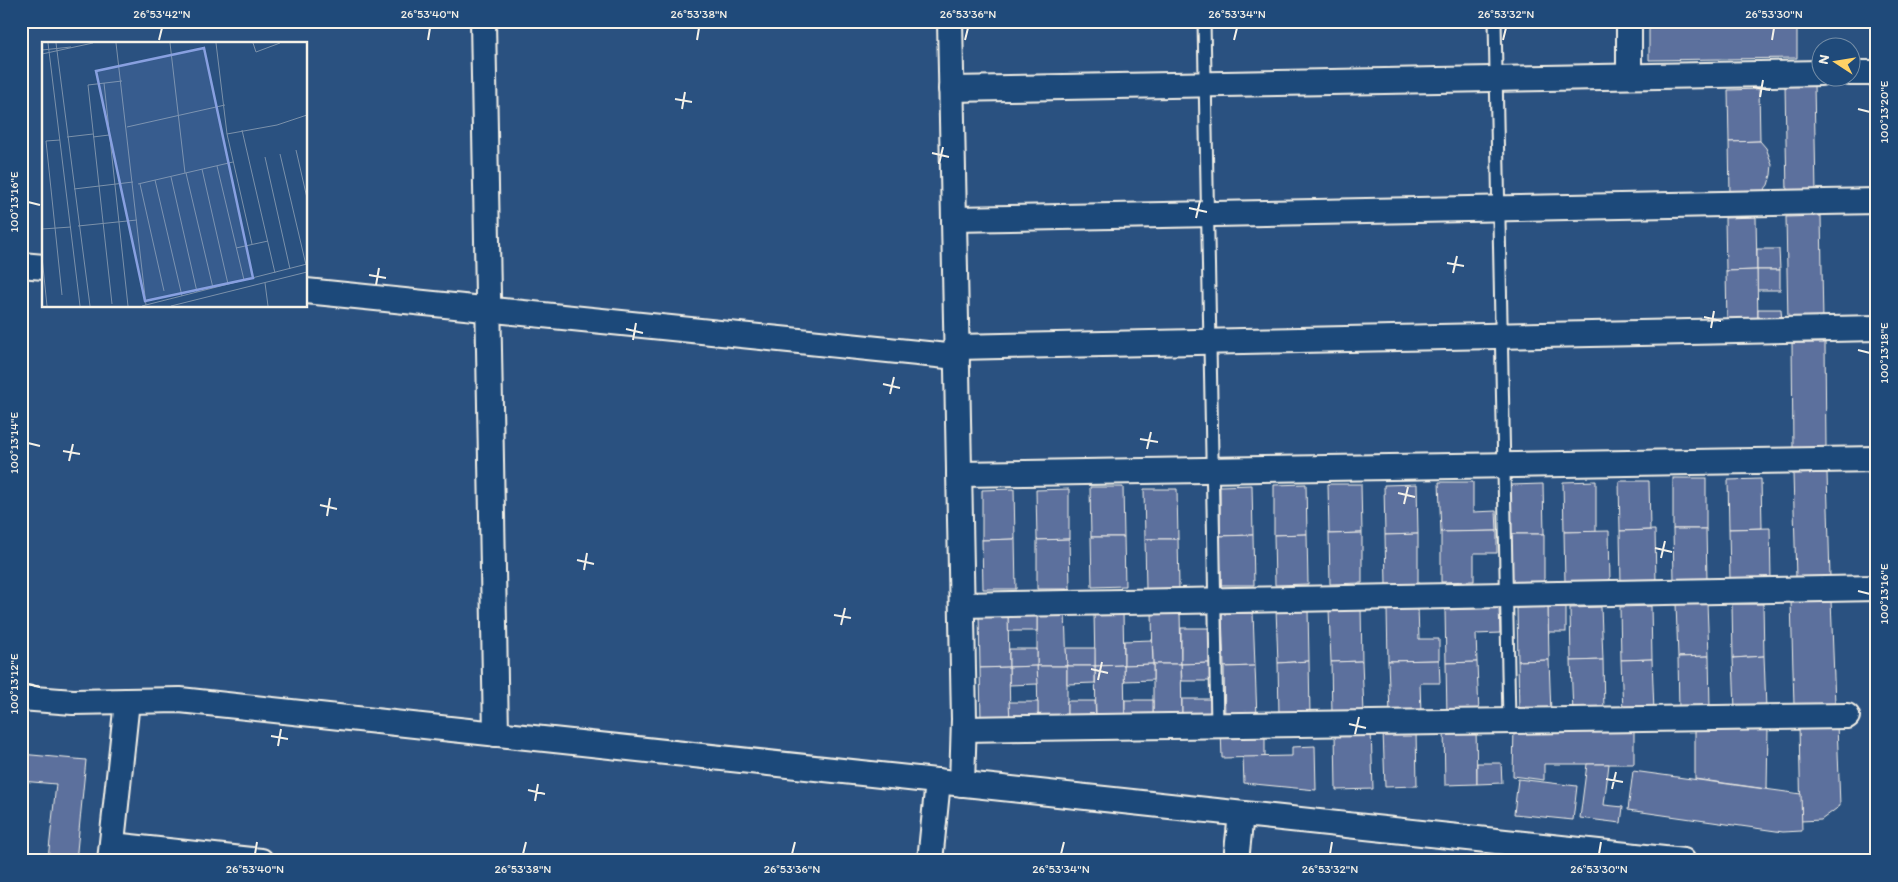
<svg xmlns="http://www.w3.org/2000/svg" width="1898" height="882" viewBox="0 0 1898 882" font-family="Itim,sans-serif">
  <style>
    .building { fill: #5c709d; stroke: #f4f1e8 }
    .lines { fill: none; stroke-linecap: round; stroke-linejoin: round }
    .service-casing { stroke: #f4f1e8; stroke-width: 15 }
    .minor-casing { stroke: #f4f1e8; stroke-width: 28 }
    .service { stroke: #1f4a7a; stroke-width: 11 }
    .minor { stroke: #1f4a7a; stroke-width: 24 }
    .ticks { fill: none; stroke: #f4f1e8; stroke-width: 2 }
    .inset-road { fill: none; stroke: #7b91aa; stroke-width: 1 }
    .view { fill: #88a0e0; fill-opacity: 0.15; stroke: #88a0e0; stroke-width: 2.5 }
    .inset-edge { fill: none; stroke: #f4f1e8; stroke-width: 2.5 }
    .neatline { fill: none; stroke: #f4f1e8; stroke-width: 2 }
    .ticks-label { font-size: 12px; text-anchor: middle; fill: #f4f1e8 }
  </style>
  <rect width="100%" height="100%" fill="#2a5180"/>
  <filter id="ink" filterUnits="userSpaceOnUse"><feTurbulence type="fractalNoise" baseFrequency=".02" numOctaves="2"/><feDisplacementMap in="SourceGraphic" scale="10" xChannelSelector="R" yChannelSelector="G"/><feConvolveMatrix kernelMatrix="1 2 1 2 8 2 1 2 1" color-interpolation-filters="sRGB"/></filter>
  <g filter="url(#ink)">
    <g class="building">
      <polygon points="1649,21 1797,21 1797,58 1649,60"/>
      <polygon points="1814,84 1816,194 1787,195 1785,85"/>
      <polygon points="1759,89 1760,141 1729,142 1728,90"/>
      <polygon points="1760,141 1766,148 1772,164 1771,175 1768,185 1761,194 1730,194 1729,142"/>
      <polygon points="1821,216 1823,321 1788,322 1786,217"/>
      <polygon points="1756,217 1757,270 1726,271 1725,218"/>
      <polygon points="1757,249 1779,249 1780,270 1757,270"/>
      <rect x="1757" y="270" width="23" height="20"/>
      <polygon points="1757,270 1758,323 1727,324 1726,271"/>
      <polygon points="1758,309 1781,309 1782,323 1758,323"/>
      <polygon points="1792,343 1825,343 1826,447 1793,448"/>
      <polygon points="1827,473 1830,577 1796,578 1793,474"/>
      <rect x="1673" y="478" width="33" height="51"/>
      <polygon points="1761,479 1762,528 1729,529 1728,480"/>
      <polygon points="1596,481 1596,532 1564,532 1563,482"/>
      <polygon points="1619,481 1649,481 1650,530 1620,531"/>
      <polygon points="1439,482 1473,482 1473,512 1496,511 1497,531 1441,532"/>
      <polygon points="1306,484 1307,534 1274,535 1274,485"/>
      <polygon points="1328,484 1361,484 1362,533 1329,534"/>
      <polygon points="1417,484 1418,534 1385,535 1384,485"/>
      <polygon points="1543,484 1544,534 1511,534 1510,485"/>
      <polygon points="1252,485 1253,535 1220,536 1220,486"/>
      <polygon points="1090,487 1123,487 1124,537 1091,537"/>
      <polygon points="1014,489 1015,539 982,540 982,490"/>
      <polygon points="1069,489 1069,539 1037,540 1036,490"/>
      <polygon points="1144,489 1177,489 1178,539 1145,539"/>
      <polygon points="1770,528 1771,579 1730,580 1729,529"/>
      <polygon points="1673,529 1706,529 1707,580 1674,580"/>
      <polygon points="1655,530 1656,583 1621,584 1620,531"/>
      <polygon points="1497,531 1497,553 1474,553 1474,581 1441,582 1441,532"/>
      <polygon points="1609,531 1610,582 1565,583 1564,532"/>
      <polygon points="1362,533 1362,583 1330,584 1329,534"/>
      <polygon points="1307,534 1308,584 1275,585 1274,535"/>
      <polygon points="1418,534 1418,584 1386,585 1385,535"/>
      <polygon points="1511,534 1544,534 1544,584 1512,584"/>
      <polygon points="1253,535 1254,585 1221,585 1220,536"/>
      <polygon points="1091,537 1124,537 1125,586 1092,587"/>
      <polygon points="1015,539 1016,589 983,589 982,540"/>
      <polygon points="1069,539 1070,589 1037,589 1037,540"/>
      <polygon points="1145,539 1178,539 1179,588 1146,589"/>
      <polygon points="1831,600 1835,704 1794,705 1791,601"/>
      <polygon points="1707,603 1709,656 1678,657 1676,604"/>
      <polygon points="1732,604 1763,604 1764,656 1733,658"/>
      <polygon points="1651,606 1652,659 1621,660 1620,607"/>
      <polygon points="1418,607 1419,639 1439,639 1439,660 1388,661 1387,609"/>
      <rect x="1548" y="607" width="18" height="25"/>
      <polygon points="1548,607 1549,660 1518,661 1517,608"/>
      <polygon points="1601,607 1603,660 1571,661 1570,608"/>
      <polygon points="1361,608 1362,661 1331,662 1329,609"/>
      <polygon points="1499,608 1500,633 1476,634 1477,662 1446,663 1445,610"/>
      <polygon points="1276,609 1308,609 1309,661 1278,663"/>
      <polygon points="1152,611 1180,611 1181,664 1153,664"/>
      <polygon points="1094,612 1123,612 1124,665 1095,666"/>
      <polygon points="1037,613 1065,613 1067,666 1037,666"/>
      <polygon points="1037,613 1037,631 1008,631 1008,614"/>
      <polygon points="1253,613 1255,666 1224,667 1222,614"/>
      <polygon points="979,614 1008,614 1009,667 980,668"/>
      <polygon points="1181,628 1210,628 1210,663 1181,664"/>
      <polygon points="1152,640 1153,664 1124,665 1124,641"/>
      <polygon points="1066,648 1095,648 1095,666 1067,666"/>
      <polygon points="1009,649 1037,649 1037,666 1009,667"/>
      <polygon points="1709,656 1710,709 1679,710 1678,657"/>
      <polygon points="1764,656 1766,709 1735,710 1733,658"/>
      <polygon points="1652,659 1654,712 1623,713 1621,660"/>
      <polygon points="1439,660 1440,683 1420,683 1421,713 1390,714 1388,661"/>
      <polygon points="1549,660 1551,713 1519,714 1518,661"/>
      <polygon points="1603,660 1604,713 1573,714 1571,661"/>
      <polygon points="1309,661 1310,715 1279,715 1278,663"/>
      <polygon points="1362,661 1364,714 1332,715 1331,662"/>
      <polygon points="1477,662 1479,715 1447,716 1446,663"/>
      <polygon points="1210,663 1210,681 1182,681 1181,664"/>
      <polygon points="1153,664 1181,664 1182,717 1153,717"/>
      <polygon points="1153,664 1153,680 1124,681 1124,665"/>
      <polygon points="1124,665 1125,718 1096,719 1095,666"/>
      <polygon points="1037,666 1067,666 1067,719 1038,719"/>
      <polygon points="1037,666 1038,684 1009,685 1009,667"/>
      <polygon points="1067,666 1095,666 1095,683 1067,684"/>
      <polygon points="1255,666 1257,718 1225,720 1224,667"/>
      <polygon points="1009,667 1010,720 981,721 980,668"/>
      <polygon points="1182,699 1211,699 1211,716 1182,717"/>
      <polygon points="1125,700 1153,700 1153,717 1125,718"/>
      <polygon points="1067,701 1095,701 1096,719 1067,719"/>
      <polygon points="1009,702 1038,702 1038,719 1010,720"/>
      <polygon points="1837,724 1840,806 1821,820 1801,821 1799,726"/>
      <polygon points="1514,725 1634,725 1634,764 1544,764 1544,780 1513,776"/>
      <polygon points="1695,726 1768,727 1767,789 1695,779"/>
      <polygon points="1476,727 1477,784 1445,785 1444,728"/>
      <polygon points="1265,729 1265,757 1222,758 1221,730"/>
      <polygon points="1371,730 1373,789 1336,790 1335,732"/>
      <polygon points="1416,730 1417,786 1385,787 1383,731"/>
      <polygon points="1315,746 1316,790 1244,783 1243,757 1292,756 1292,747"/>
      <polygon points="21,754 86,760 76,861 48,859 56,784 21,781"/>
      <polygon points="1477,763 1501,763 1502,783 1477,784"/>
      <polygon points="1587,764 1609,764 1604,805 1623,807 1621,823 1580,818"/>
      <polygon points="1633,771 1801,794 1802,831 1783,832 1628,810"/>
      <polygon points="1518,779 1577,786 1573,820 1514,814"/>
      <polygon points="40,858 48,859 69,861 40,861"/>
    </g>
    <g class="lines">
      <defs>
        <g id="service">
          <polyline points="1204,21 1217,725"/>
          <polyline points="1495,21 1509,721"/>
        </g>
        <g id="minor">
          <polyline points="483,21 496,734"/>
          <polyline points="950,21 964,719 962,784"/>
          <polyline points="1629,21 1629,76"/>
          <polyline points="1850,73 1877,73"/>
          <polyline points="951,89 1820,73"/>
          <polyline points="954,219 1877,201"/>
          <polyline points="21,265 44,267"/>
          <polyline points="306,291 957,357"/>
          <polyline points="957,347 1877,328"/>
          <polyline points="959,474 1877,459"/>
          <polyline points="962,605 1877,588"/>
          <polyline points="21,698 73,702 180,700 1683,861"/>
          <polyline points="964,729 1847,716"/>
          <polyline points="112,845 261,861"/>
          <polyline points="110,861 127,701"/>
          <polyline points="930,861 938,781"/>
          <polyline points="1236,861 1241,814"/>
        </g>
      </defs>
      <use href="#service" class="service-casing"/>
      <use href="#minor" class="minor-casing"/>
      <use href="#service" class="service"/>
      <use href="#minor" class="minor"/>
    </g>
  </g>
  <path class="ticks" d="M159,40l3,-12M428,40l2,-12M697,40l2,-12M965,40l3,-12M1234,40l3,-12M1503,40l3,-12M1772,40l2,-12M1753,87l17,3M1760,97l3,-17M675,99l17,3M682,109l3,-17M1858,109l12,3M932,153l17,4M939,164l4,-17M28,202l12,3M1189,208l18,4M1196,218l4,-17M1447,263l17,3M1453,273l4,-17M369,275l17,3M376,285l3,-17M1704,317l17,4M1711,328l3,-17M626,329l17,4M633,340l3,-17M1858,350l12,3M883,384l17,4M890,394l4,-17M1140,439l18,3M28,443l12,3M1147,449l4,-17M63,451l17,3M69,461l4,-17M1398,493l17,4M1404,504l4,-17M320,505l17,4M327,516l3,-18M1655,548l17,4M1661,558l4,-17M577,560l17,4M584,570l3,-17M1858,591l12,3M834,615l17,3M841,625l4,-17M1091,669l17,4M1098,680l4,-18M28,684l12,3M1349,724l17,4M1355,734l4,-17M271,736l17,3M278,746l3,-17M1606,779l17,3M1612,789l4,-17M528,790l17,4M535,801l3,-17M255,854l2,-12M523,854l3,-12M792,854l3,-12M1061,854l3,-12M1330,854l2,-12M1599,854l2,-12"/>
  <g transform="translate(42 42)">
    <rect width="265" height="265" fill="#2a5180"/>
    <path class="inset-road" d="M6,1l32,263M14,1l34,263M74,1l30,262M128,1l15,130M174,1l11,91 25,110M211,1l3,9 24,-9M0,8l29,-3M0,12l51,-11M62,41l24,223M85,85l98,-22M200,88l33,143M185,92l50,-9 30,-10M25,95l26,-3M51,95l16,-2M18,98l-14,1 16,154M254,108l11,48M238,112l26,111M223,115l25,112M175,124l27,114M160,127l26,115M144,131l27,115M129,135l26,115M113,138l27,116M96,142l95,-22M98,142l24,107M32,147l59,-7M36,184l59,-6M0,187l29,-2M194,206l32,-7M0,215l5,49M223,241l3,23M70,262l-24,-219 34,-4M100,264l165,-42M129,264l136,-34"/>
    <path class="view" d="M162,6l49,230 -108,23 -49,-230z"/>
    <rect width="265" height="265" class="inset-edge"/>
  </g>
  <rect width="1898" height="882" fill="none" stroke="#1f4a7a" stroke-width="55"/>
  <g transform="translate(1836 62) rotate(282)"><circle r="24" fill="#1f4a7a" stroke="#748da6"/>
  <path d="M0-4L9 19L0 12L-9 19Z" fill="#ffd166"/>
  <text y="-8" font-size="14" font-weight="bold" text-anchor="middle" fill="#f4f1e8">N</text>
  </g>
  <rect x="28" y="28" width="1842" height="826" class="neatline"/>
  <g class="ticks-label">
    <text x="162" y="18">26°53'42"N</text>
    <text x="430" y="18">26°53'40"N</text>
    <text x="699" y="18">26°53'38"N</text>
    <text x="968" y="18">26°53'36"N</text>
    <text x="1237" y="18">26°53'34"N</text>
    <text x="1506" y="18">26°53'32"N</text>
    <text x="1774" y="18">26°53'30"N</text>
    <text transform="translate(1884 112) rotate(-90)" y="4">100°13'20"E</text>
    <text transform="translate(14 202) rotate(-90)" y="4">100°13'16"E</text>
    <text transform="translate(1884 353) rotate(-90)" y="4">100°13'18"E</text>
    <text transform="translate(14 443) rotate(-90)" y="4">100°13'14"E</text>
    <text transform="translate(1884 594) rotate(-90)" y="4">100°13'16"E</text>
    <text transform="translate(14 684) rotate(-90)" y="4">100°13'12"E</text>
    <text x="255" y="873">26°53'40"N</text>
    <text x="523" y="873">26°53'38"N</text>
    <text x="792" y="873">26°53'36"N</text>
    <text x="1061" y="873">26°53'34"N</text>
    <text x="1330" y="873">26°53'32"N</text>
    <text x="1599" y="873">26°53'30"N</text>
  </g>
</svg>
